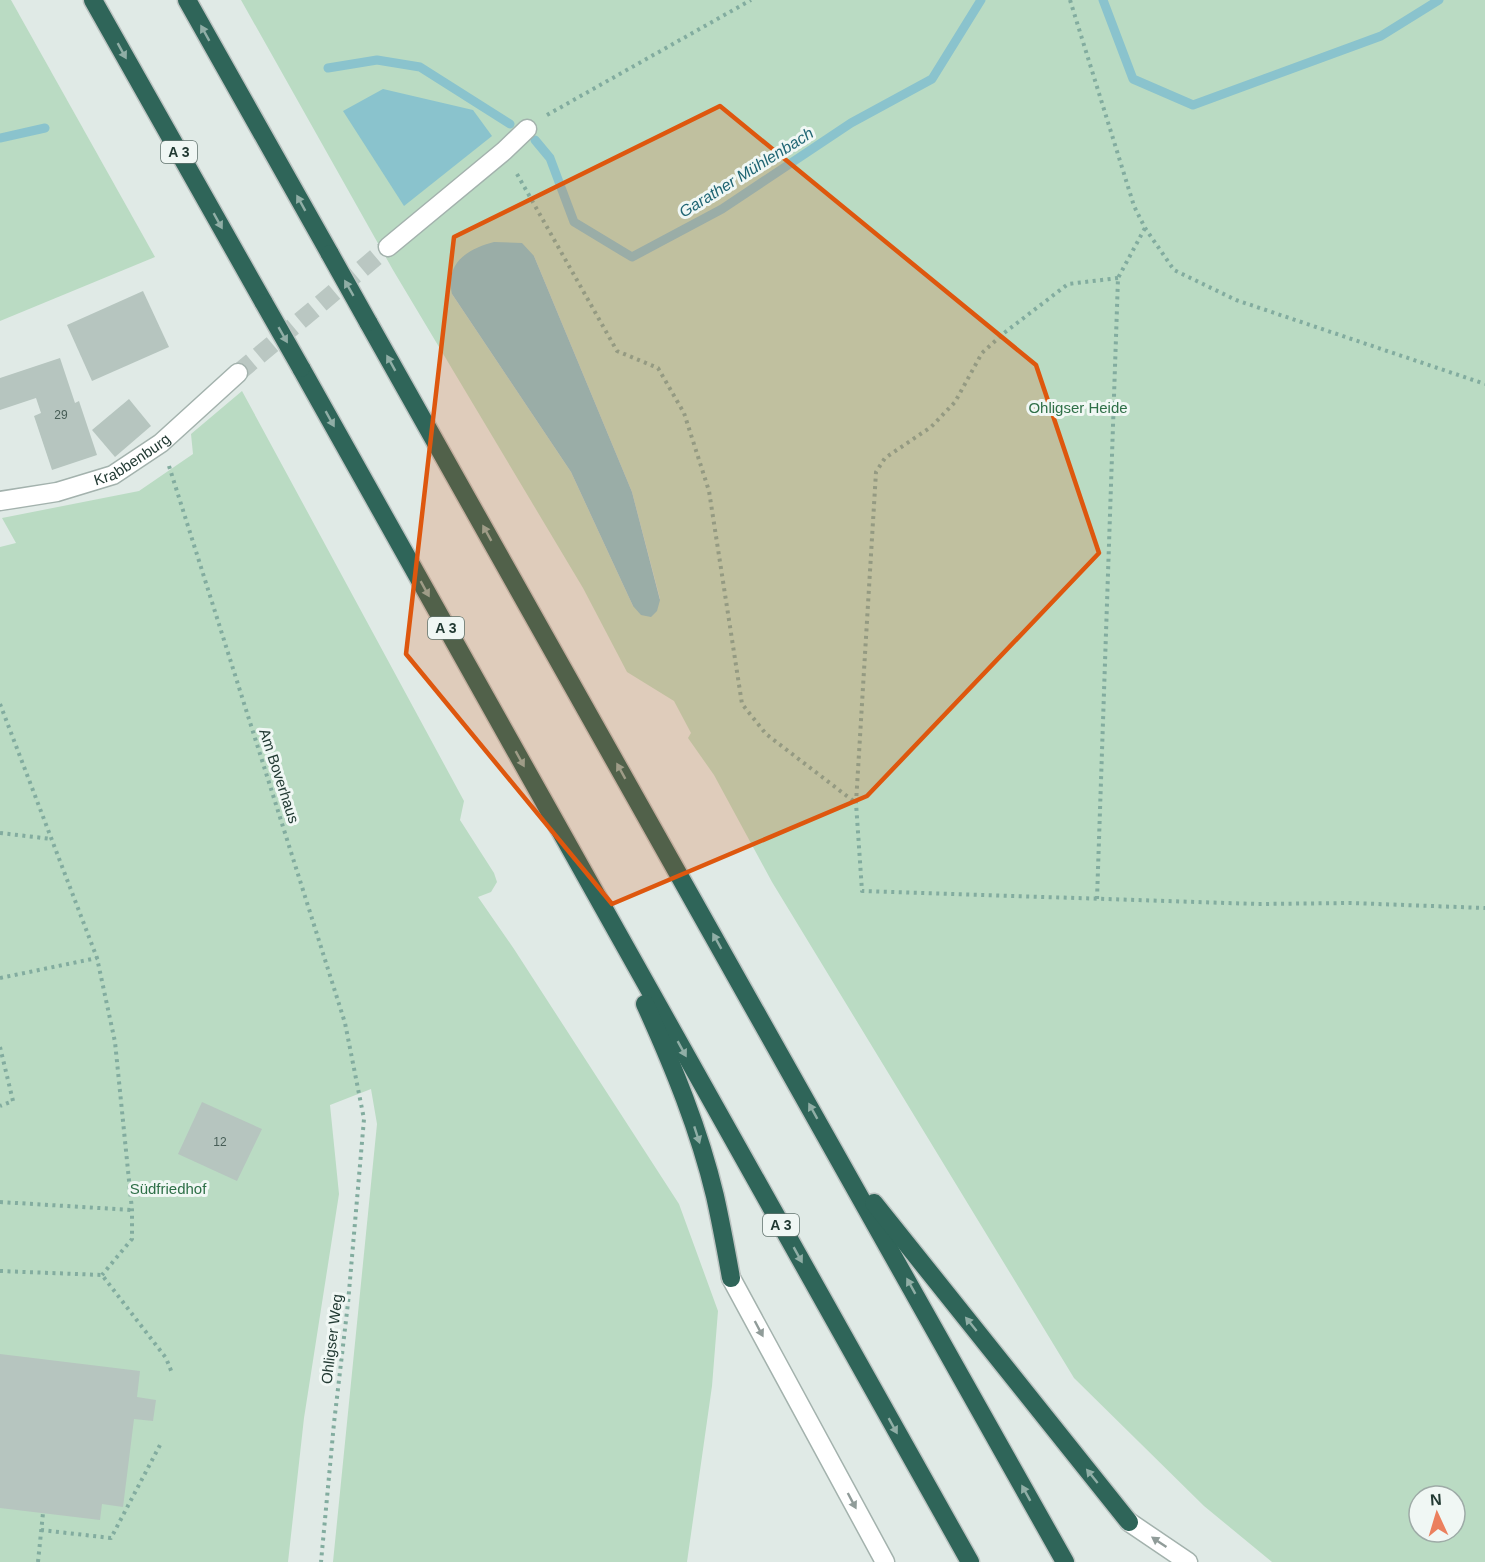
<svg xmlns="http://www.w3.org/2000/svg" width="1485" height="1562" viewBox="0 0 1485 1562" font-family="Arial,sans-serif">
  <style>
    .green { fill: #badbc3; fill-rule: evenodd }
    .water { fill: #8ac3cd }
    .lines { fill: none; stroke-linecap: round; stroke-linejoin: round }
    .stream { stroke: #8ac3cd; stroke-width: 9 }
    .building { fill: #b6c5bf }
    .minor-tunnel { stroke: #bac7c2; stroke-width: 18; stroke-dasharray: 18 9; stroke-linecap: butt }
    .minor-casing { stroke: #a3b2ad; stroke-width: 21 }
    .highway-casing { stroke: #bdc4c2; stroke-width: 21 }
    .path { stroke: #82ac9f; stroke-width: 4; stroke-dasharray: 3 4.5; stroke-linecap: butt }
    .minor { stroke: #fff; stroke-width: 18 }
    .highway { stroke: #2f6559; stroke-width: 18 }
    .highway-bridge-casing { stroke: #bdc4c2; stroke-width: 21; stroke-linecap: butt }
    .highway-bridge { stroke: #2f6559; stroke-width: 18 }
    .oneway { fill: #90aea6 }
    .oneway2 { fill: #909c99 }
    .marked { fill: #de570e; fill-opacity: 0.2; stroke: #de570e; stroke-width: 4.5; stroke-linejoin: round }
    .labels { text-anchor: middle; stroke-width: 6; stroke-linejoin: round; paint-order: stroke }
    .number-label { font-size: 12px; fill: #475d56 }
    .shield { fill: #f0f7f4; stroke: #60736d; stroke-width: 1.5 }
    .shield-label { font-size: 14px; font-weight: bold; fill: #223a33 }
    .park-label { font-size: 15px; fill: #2e6f47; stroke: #f0f7f4 }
    .street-label { font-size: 15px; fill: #223a33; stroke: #f0f7f4 }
    .water-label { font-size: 16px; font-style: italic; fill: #1f6573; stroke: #f0f7f4 }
  </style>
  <rect width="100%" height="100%" fill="#e0eae6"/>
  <g class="green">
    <polygon points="0,0 11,0 155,257 0,321"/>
    <path d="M241,0h1244v1562h-213l-68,-56 -130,-128 -302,-496 -58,-107 -26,-37 3,-5 -17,-32 -47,-29 -44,-84 -190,-318zM534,256l98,236 28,107 -27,7 -62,-134 -119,-178zM1419,1496h36v36h-36z"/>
    <polygon points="242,391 464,801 460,820 494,873 497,882 491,892 478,897 514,949 679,1204 718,1311 712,1386 687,1562 333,1562 377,1124 371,1089 330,1105 339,1194 304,1418 288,1562 0,1562 0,547 16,543 2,518 139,491 193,454 191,434"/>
  </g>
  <g class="water">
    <polygon points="383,89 473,110 492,136 404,206 343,111"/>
    <path d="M494,242l28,1 12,13 98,236 28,108 -3,11 -6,6 -10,-2 -8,-9 -62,-134 -119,-178c-7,-31 15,-45 42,-52z"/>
  </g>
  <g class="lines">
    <g class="stream">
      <polyline points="1103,0 1133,79 1193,105 1381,36 1439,0"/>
      <polyline points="328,68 377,60 420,67 510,124"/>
      <polyline points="0,138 45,128"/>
      <polyline points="535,140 550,158 574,222 632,257 722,209 851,123 932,79 981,0"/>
    </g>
  </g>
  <g class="building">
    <polygon points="143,291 169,347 92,381 67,325"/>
    <polygon points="60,358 75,403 79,401 97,455 52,470 34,416 41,413 36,398 0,410 0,378"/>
    <polygon points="129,399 151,426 115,457 92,430"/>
    <polygon points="202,1102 262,1129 237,1181 178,1154"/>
    <polygon points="0,1354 140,1371 137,1397 156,1400 153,1421 134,1419 123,1507 102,1504 100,1520 0,1508"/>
  </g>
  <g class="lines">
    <polyline class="minor-tunnel" points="238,373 388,247"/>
    <defs>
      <g id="minor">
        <polyline points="388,247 504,151 527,129"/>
        <path id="s1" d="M0,501l57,-9 56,-17 48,-32 77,-70"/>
        <polyline points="731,1278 885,1562"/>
        <polyline points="1129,1522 1188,1562"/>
      </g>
      <g id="highway">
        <polyline points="93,0 264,303"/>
        <polyline points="187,0 330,254"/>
        <polyline points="368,322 1065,1562"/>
        <polyline points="301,368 970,1562"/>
        <path d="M645,1004c28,62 54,125 70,192 6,27 11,54 16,82"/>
        <polyline points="874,1203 1129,1522"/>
      </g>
    </defs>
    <use href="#minor" class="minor-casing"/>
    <use href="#highway" class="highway-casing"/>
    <g class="path">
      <polyline points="1070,0 1134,206 1145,228 1174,270 1236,300 1485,384"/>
      <polyline points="547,115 751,0"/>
      <polyline points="517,174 617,351 658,368 684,413 709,491 742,704 766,734 856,803"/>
      <polyline points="1118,278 1068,284 1004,333 982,353 955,402 931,427 885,458 876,472 856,803 862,891 1258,904 1351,903 1485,908"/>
      <polyline points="169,466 345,1023 364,1119 348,1303 334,1423 321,1562"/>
      <polyline points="0,704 97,958 115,1042 132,1210 132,1239 102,1275"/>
      <polyline points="0,833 52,839"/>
      <polyline points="1097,899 1118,278 1145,228"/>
      <polyline points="0,978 97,958"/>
      <polyline points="0,1047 13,1101 0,1106"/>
      <polyline points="0,1202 132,1210"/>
      <polyline points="0,1271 102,1275 166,1358 172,1373"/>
      <polyline points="41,1530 111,1538 160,1445"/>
      <polyline points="38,1562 43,1513"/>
    </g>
    <use href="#minor" class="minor"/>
    <use href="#highway" class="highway"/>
    <defs>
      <g id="highway-bridge">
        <polyline points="330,254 368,322"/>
        <polyline points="264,303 301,368"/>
      </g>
    </defs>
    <use href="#highway-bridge" class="highway-bridge-casing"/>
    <use href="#highway-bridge" class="highway-bridge"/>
  </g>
  <defs><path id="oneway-solid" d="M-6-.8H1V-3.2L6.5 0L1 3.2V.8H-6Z" transform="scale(1.5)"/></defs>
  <g class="oneway">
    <use href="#oneway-solid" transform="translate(205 33) rotate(-119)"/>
    <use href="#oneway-solid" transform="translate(122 51) rotate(61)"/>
    <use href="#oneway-solid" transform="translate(301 203) rotate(-119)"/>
    <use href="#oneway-solid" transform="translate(218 221) rotate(61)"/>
    <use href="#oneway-solid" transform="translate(349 288) rotate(-120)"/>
    <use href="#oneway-solid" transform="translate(283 335) rotate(60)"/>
    <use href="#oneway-solid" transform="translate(391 363) rotate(-119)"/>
    <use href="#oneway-solid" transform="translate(330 419) rotate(61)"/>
    <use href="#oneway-solid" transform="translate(487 533) rotate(-119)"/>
    <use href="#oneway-solid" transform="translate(425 589) rotate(61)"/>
    <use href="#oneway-solid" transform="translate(520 759) rotate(61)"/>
    <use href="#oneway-solid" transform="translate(621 771) rotate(-119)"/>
    <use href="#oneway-solid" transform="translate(717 941) rotate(-119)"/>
    <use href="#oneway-solid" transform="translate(682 1049) rotate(61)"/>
    <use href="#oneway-solid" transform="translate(813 1111) rotate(-119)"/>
    <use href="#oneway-solid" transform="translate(697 1135) rotate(72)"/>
    <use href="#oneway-solid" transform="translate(798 1255) rotate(61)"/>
    <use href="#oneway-solid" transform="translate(911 1286) rotate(-119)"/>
    <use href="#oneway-solid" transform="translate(971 1324) rotate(-129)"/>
    <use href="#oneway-solid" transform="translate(893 1426) rotate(61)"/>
    <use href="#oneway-solid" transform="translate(1092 1476) rotate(-129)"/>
    <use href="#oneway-solid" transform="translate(1026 1493) rotate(-119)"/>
  </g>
  <g class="oneway2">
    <use href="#oneway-solid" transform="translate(759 1329) rotate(62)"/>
    <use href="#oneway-solid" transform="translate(852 1501) rotate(62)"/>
    <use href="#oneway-solid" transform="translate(1159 1542) rotate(-146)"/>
  </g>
  <path class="marked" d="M720,106l316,259 63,188 -232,243 -255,108 -206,-250 48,-417z"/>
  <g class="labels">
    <g class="number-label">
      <text x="61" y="419">29</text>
      <text x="220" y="1146">12</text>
    </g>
    <g class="shield">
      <rect x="161" y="141" width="36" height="22" rx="4.5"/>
      <rect x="428" y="617" width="36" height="22" rx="4.5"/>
      <rect x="763" y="1214" width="36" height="22" rx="4.5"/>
    </g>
    <g class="shield-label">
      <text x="179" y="157">A 3</text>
      <text x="446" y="633">A 3</text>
      <text x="781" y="1230">A 3</text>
    </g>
    <g class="park-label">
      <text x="1078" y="413">Ohligser Heide</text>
      <text x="168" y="1194">Südfriedhof</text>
    </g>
    <g class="street-label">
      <text dy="5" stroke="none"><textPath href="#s1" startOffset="140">Krabbenburg</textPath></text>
      <text transform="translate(279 776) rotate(72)" y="5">Am Boverhaus</text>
      <text transform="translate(332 1339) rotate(-83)" y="5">Ohligser Weg</text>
    </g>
    <g class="water-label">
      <text transform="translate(746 172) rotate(-32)" y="6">Garather Mühlenbach</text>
    </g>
  </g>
  <g transform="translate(1437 1514) rotate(356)"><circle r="28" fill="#f0f7f4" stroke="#9eaba7" stroke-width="1.5"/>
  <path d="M0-4.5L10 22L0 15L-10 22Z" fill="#eb805e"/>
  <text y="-9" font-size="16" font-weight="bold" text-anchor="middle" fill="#223a33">N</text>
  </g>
</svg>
